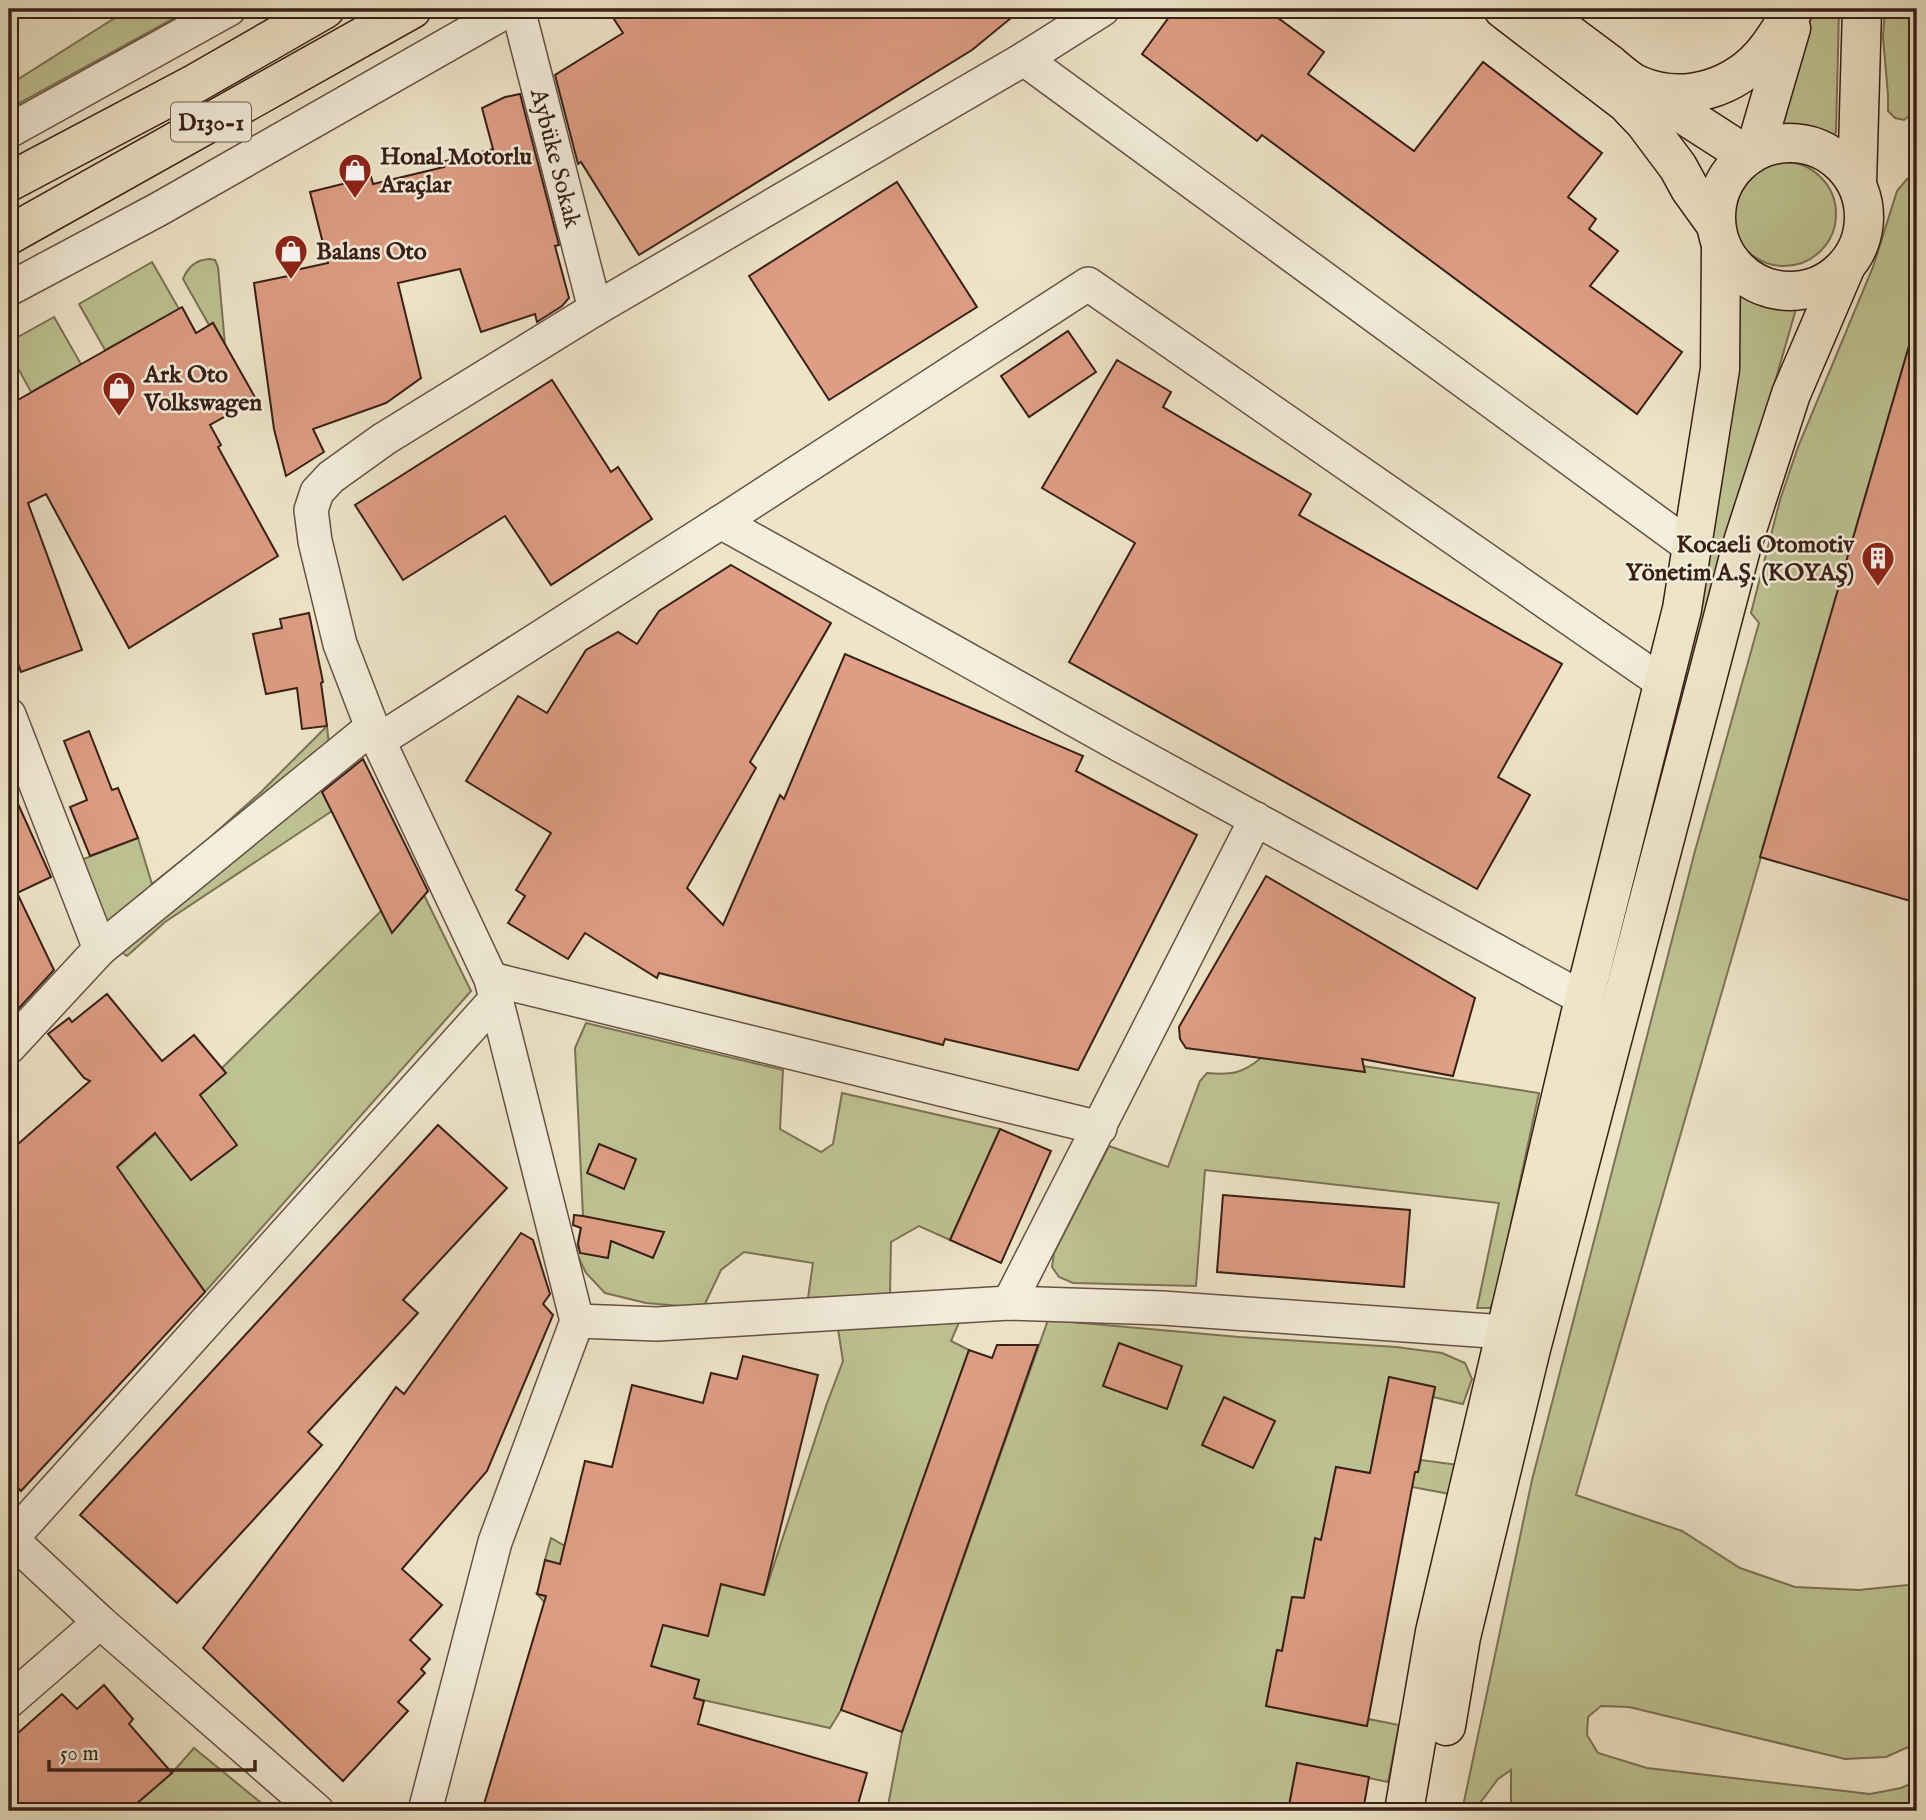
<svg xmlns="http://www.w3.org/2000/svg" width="1926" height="1820" viewBox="0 0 1926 1820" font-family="'IM FELL English',serif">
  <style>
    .green { fill: #bec393; stroke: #7b7255; stroke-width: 2 }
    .building { fill: #de9d84; stroke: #382017; stroke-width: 2 }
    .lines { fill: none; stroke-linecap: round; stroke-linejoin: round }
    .minor-casing { stroke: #665144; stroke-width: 36 }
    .major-casing { stroke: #382017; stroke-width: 41 }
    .highway-casing { stroke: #382017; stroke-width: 41 }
    .minor { stroke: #f4eedc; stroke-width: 33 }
    .major { stroke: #eee5c9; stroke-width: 38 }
    .highway { stroke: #eee5c9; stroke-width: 38 }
    .labels { text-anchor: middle; stroke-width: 5; stroke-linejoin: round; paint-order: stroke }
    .shield { fill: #f4eedc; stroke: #705e52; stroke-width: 2 }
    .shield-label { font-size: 23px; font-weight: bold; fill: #382017 }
    .poi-label { font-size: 24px; font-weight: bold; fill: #382017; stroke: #f4eedc; text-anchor: start }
    .street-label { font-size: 24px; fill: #382017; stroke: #f4eedc }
  </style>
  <rect width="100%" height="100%" fill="#eee5c9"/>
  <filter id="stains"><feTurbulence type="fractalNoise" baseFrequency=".00286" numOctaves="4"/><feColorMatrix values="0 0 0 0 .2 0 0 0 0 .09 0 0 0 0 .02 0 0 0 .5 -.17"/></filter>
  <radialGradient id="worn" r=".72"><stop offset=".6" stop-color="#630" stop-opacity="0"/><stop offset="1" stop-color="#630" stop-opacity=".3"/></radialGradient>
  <g class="green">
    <polygon points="129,9 191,9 9,109 9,85"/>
    <path d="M1811,9h28l-3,123 -4,6c-18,-2 -32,-12 -51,-12z"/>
    <polygon points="1885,9 1911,9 1910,115 1904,120 1895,118 1888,111 1888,95 1883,37"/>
    <circle cx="1784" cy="214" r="52"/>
    <polygon points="1917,174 1917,319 1576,1495 1682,1531 1740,1568 1795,1587 1859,1590 1917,1584 1917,1743 1886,1757 1845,1759 1629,1707 1601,1706 1588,1717 1587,1735 1598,1753 1647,1768 1870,1794 1901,1788 1917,1781 1917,1811 1511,1811 1511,1770 1498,1779 1474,1811 1462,1811 1532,1480 1695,851 1759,623 1751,613 1780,500 1798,447 1873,267 1897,191 1907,179"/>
    <path d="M209,259l6,1 3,7 7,77 -12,-21 -4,2 -26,-46c5,-13 13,-19 26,-20z"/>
    <polygon points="152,262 179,309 105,350 79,304"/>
    <polygon points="1732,292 1757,298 1798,302 1655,798 1645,793"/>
    <polygon points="54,317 81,364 31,392 9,352 9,342"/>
    <polygon points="327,726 329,745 110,924 104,917 81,860 138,838 152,884 205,842 261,792"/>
    <polygon points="340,771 321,790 332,811 165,922 127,956 121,952"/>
    <polygon points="424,895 471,991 205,1292 121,1173 113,1171 225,1073 222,1068 381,911"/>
    <polygon points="586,1023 783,1070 780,1129 821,1152 833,1144 842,1093 1000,1129 950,1240 919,1226 891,1242 890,1295 808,1298 813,1263 744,1252 721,1270 703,1308 646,1303 605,1293 586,1273 576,1252 583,1216 575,1048"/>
    <path d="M1261,1058l102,8 176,27 -44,205 -5,10h-13l22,-105 -294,-33 -9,116 -123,-3 -14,-6 -7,-10 2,-14 55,-107 59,21 32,-86 7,-8c24,2 35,1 54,-15z"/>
    <polygon points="960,1320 951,1341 969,1350 841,1710 830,1728 694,1698 699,1680 651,1666 659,1638 544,1602 537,1594 708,1636 545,1560 551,1538 565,1546 764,1595 826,1406 843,1361 838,1329"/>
    <polygon points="1048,1320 1239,1337 1396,1347 1442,1353 1465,1363 1472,1379 1463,1404 1433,1397 1435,1387 1389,1377 1372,1463 1418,1472 1421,1460 1459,1465 1450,1494 1412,1487 1413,1482 1336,1467 1321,1540 1316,1539 1304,1598 1292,1597 1282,1651 1277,1650 1266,1706 1366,1726 1368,1719 1399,1725 1388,1782 1297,1763 1288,1811 887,1811 902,1732"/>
    <polygon points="194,1748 271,1811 128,1811 172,1773"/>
  </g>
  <g class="building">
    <polygon points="625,9 1022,9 972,50 639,255 581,162 578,164 555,75 623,33 612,16"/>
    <polygon points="1175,9 1266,9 1324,52 1308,74 1414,151 1483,62 1602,153 1568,197 1596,219 1589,229 1618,251 1590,286 1682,352 1637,414 1262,135 1257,141 1142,54"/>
    <polygon points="520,94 559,245 555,246 569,298 562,306 537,322 535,314 481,332 460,269 398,283 421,378 386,403 313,429 324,452 286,476 274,429 254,283 293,275 291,271 328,263 310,192 371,177 373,184 444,167 442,162 493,149 482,108 505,97"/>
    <polygon points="897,182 977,307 829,400 749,276"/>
    <polygon points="182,307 196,333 213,323 256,399 210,425 221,445 218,447 278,556 129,648 46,494 28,503 82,650 21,672 9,639 9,405"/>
    <polygon points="1068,331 1096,372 1029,417 1001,376"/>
    <polygon points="1911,339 1917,340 1917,903 1760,857"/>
    <polygon points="1117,360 1171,392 1163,407 1311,494 1299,515 1562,664 1498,777 1530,795 1477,889 1069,662 1135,543 1042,488"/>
    <polygon points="552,380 611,472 618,467 652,519 551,585 505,516 403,580 355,505"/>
    <polygon points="731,565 831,623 750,762 756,768 687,888 723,925 780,795 784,799 845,654 1083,756 1076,771 1197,835 1078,1070 945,1039 943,1045 659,973 657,978 585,933 568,959 508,923 525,896 516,890 551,833 466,781 518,696 547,713 586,650 618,632 637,644 659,611"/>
    <polygon points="309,613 323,682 321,683 327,726 302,729 297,688 266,694 253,634 282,628 280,619"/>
    <polygon points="89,731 112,790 118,788 138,838 90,856 70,807 87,800 64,741"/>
    <polygon points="363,759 428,891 392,933 322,792"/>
    <polygon points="9,784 51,877 17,893 54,970 9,1019"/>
    <polygon points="1266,876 1475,998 1453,1076 1362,1059 1365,1072 1186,1048 1180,1039 1179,1027"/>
    <polygon points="107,994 162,1061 194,1035 226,1073 200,1095 237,1145 191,1180 155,1133 117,1167 205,1292 21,1491 9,1479 9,1152 90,1081 84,1078 48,1034 69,1018 72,1022"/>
    <polygon points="438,1125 507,1188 403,1300 418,1313 308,1432 322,1445 177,1603 80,1515"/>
    <polygon points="1000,1129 1051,1151 1001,1263 950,1240"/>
    <polygon points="599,1144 636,1159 624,1189 587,1173"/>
    <polygon points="1223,1195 1410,1210 1404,1287 1217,1272"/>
    <polygon points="574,1215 583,1216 664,1232 653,1258 611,1241 608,1258 580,1253 578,1244 581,1228 573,1225"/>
    <polygon points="521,1233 533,1240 550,1294 543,1304 553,1315 487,1471 402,1569 442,1605 410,1640 430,1659 421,1669 425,1673 398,1702 408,1711 343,1781 203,1648 339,1468 396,1387 404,1394"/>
    <polygon points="1119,1343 1182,1366 1167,1409 1103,1386"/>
    <polygon points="997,1345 1038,1345 902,1732 841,1710 969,1350 992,1358"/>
    <polygon points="743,1356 818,1375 764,1595 721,1584 708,1636 663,1625 651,1666 699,1680 694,1698 704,1701 698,1724 867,1773 856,1811 482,1811 546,1596 537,1594 545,1560 560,1564 585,1461 612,1467 632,1385 703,1403 711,1373 737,1379"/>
    <polygon points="1389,1377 1435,1387 1418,1472 1415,1472 1367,1726 1266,1706 1277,1650 1282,1651 1292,1597 1304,1598 1315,1538 1321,1540 1336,1467 1370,1473"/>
    <polygon points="1224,1397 1275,1421 1253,1468 1202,1445"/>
    <polygon points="104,1685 133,1719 129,1724 172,1773 128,1811 9,1811 9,1741 62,1694 77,1709"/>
    <polygon points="1297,1763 1369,1777 1363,1811 1288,1811"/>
  </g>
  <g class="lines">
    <defs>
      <g id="minor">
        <path id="s1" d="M518,9l77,300"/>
        <polyline points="1024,59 1692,548"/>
        <polyline points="9,131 229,9"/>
        <polyline points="9,289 159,209 510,9"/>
        <polyline points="721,522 1088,284 1663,683"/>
        <polyline points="9,715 100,949 9,1047"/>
        <polyline points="378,741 721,522 1120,745 1584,999"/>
        <polyline points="100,949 372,727"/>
        <polyline points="491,979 1100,1128"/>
        <polyline points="1009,1303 1256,819"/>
        <polyline points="577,1321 657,1324 1009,1303 1162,1308 1505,1332"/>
        <polyline points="9,1537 100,1622 317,1811"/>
        <polyline points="11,1539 496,999"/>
        <polyline points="9,1701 100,1622"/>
        <polyline points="425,1811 495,1542 577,1321 491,979 372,727 340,644 315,541 311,510 317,492 331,477 384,439 595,309 1024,59 1103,9"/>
      </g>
      <g id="major">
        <polyline points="1503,9 1626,103 1645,123 1678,167 1690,189 1716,225"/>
        <path d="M1535,9c25,18 49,36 73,54 9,7 20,18 30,22 46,20 99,3 129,-36 10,-13 18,-27 27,-40"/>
        <polyline points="1650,93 1748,156"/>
        <circle cx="1790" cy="217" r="74"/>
        <polyline points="1755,151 1791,28"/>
        <polyline points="1857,184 1862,9"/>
        <polyline points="1446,1726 1461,1637 1531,1349 1742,545 1791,394 1845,268"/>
        <polyline points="1404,1811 1435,1632 1584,999 1682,609 1720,369 1721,246"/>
      </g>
      <g id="highway">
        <polyline points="9,182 196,83 325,9"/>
        <polyline points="9,235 412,9"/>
      </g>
    </defs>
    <use href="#minor" class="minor-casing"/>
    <use href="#major" class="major-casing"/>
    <use href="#highway" class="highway-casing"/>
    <use href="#minor" class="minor"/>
    <use href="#major" class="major"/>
    <use href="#highway" class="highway"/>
  </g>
  <defs>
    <symbol id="shop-pin" viewBox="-11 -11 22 30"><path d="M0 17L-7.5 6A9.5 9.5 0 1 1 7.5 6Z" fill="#8f2418" stroke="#f4eedc"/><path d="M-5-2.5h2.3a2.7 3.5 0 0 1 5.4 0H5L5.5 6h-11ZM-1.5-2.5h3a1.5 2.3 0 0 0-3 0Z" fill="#fff"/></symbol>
    <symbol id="building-pin" viewBox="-11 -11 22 30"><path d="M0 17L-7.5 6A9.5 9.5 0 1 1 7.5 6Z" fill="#8f2418" stroke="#f4eedc"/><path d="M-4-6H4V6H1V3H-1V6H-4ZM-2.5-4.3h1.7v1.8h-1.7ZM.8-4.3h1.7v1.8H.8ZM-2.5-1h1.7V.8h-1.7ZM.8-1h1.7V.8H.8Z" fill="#fff"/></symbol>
  </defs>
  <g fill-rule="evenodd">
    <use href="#shop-pin" x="336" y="151" width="38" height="52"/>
    <use href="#shop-pin" x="272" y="232" width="38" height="52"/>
    <use href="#shop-pin" x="100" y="369" width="38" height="52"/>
    <use href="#building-pin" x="1859" y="539" width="38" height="52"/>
  </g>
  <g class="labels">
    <rect class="shield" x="171" y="102.5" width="80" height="39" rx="5"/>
    <g class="shield-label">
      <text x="211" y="130">D130-1</text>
    </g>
    <g class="poi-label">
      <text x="380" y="164">Honal Motorlu<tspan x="380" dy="28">Araçlar</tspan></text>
      <text x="316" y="259">Balans Oto</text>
      <text x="144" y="382">Ark Oto<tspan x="144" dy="28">Volkswagen</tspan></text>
      <text x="1854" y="552" text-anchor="end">Kocaeli Otomotiv<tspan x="1854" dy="28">Yönetim A.Ş. (KOYAŞ)</tspan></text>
    </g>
    <g class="street-label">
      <text dy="8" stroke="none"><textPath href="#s1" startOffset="154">Aybüke Sokak</textPath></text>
    </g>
  </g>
  <rect width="1926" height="1820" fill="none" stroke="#eee5c9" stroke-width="35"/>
  <rect x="10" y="10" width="1905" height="1799" fill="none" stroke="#382017" stroke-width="3.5"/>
  <rect x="18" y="18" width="1891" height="1785" fill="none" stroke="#382017" stroke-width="2"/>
  <path d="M49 1760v10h206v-10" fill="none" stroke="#382017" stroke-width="3.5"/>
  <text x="60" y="1760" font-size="21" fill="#382017" stroke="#f4eedc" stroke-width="5" paint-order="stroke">50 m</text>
  <rect width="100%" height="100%" filter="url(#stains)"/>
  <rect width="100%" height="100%" fill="url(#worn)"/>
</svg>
